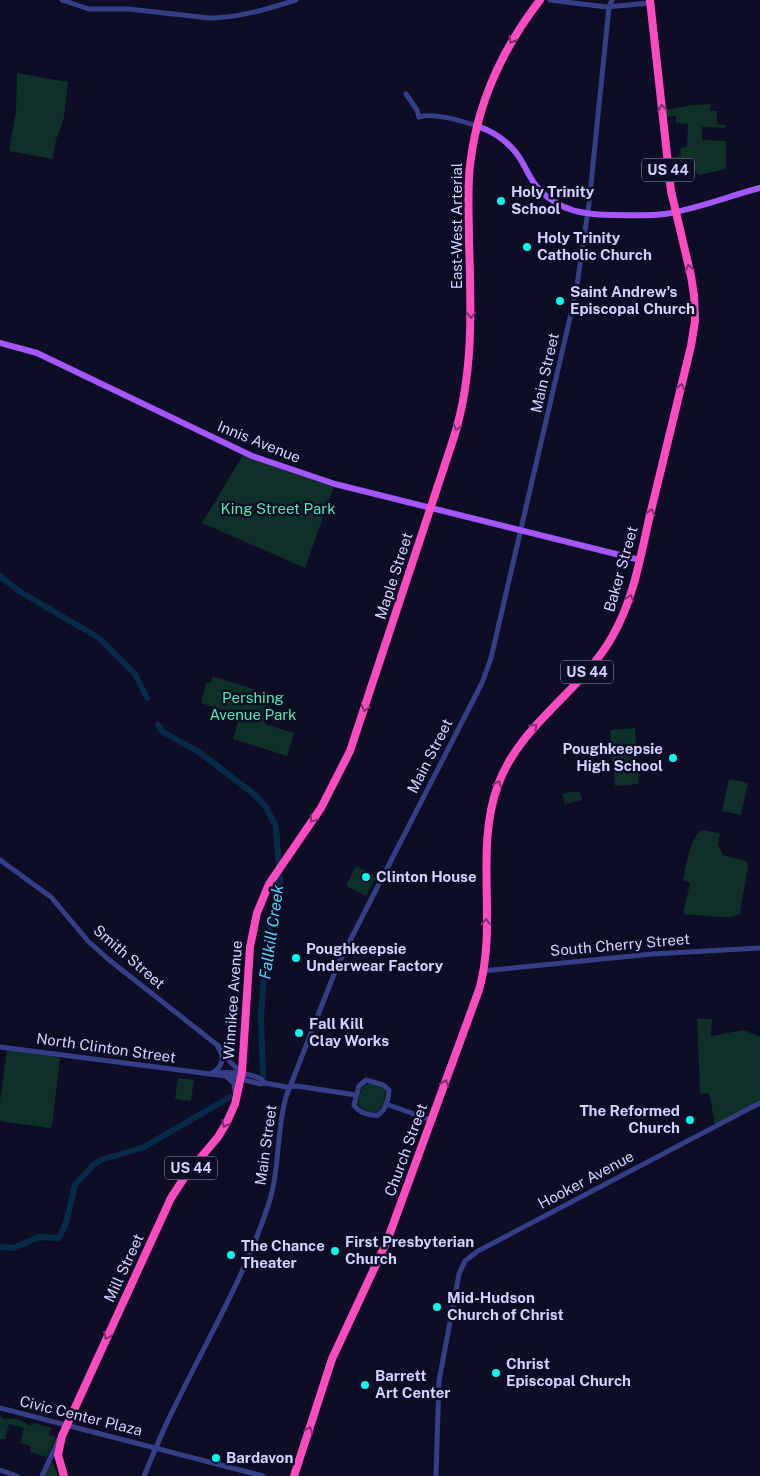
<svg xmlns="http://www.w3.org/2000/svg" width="760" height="1476" viewBox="0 0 760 1476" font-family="'Public Sans',sans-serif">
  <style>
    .green { fill: #0f2f29 }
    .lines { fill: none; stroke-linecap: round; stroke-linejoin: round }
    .river { stroke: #082a49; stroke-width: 6 }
    .minor { stroke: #343f87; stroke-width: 5 }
    .major { stroke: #a457ff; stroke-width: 6 }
    .highway { stroke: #ff4bc0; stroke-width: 8 }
    .oneway { stroke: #862c72 }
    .poi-dot { fill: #00fbea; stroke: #0d0d25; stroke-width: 2 }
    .labels { text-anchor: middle; stroke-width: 5; stroke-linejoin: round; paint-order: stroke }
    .shield { fill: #0d0d25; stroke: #9698be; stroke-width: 1 }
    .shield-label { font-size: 14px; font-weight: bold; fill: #d0d3ff }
    .poi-label { font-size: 15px; font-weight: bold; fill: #d0d3ff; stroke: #0d0d25; text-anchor: start }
    .street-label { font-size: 15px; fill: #d0d3ff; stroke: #0d0d25 }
    .park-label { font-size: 15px; fill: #53e8aa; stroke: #0d0d25 }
    .water-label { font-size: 16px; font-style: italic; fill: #5ed0ff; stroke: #0d0d25 }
  </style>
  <rect width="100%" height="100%" fill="#0d0d25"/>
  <g class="green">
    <path d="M17,73l51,9c-2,13 -2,34 -7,45 -6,12 -6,18 -8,32l-44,-8 7,-40z"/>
    <polygon points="711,104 710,111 717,111 717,124 725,125 725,128 702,127 702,140 726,141 726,169 699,175 693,169 693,165 689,165 688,158 673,159 673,157 681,156 680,149 687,146 688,124 676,123 676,116 666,117 666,110 692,105"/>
    <polygon points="244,453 335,484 305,568 202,523"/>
    <polygon points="213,676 274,696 265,724 294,733 287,756 233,739 240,716 201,703 206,683 211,682"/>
    <polygon points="635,728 639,784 615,786 610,730"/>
    <polygon points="729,779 748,783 741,815 722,811"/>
    <polygon points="572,792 580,792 582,800 565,804 562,794"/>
    <path d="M702,830l18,3 -2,12 5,10 23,6 2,4 -8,49c-12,7 -42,0 -57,0l7,-31 -7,-3c3,-13 7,-44 19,-50z"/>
    <polygon points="356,866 376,876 366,896 346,886"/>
    <polygon points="697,1019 712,1019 711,1036 744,1030 760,1037 760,1103 715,1127 710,1096 709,1094 700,1093"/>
    <polygon points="7,1050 58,1057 60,1060 52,1126 49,1128 0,1121 0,1101"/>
    <polygon points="178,1078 194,1080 191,1101 175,1099"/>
    <path d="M365,1084c6,-1 16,2 20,7 1,7 -3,17 -8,21 -6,1 -17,-3 -20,-9l5,-15z"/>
    <path d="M0,1415l4,4c9,-1 19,0 25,7l6,-3 16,5 -2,7 7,2 -9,20 -17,-5 1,-6 -11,-3 4,-15 -15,-4 -4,15h-5z"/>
    <polygon points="52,1461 58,1476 43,1476"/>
  </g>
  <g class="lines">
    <g class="river">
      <polyline points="0,576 19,591 99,638 135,674 147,698"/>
      <polyline points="158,725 163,732 199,752 255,795 266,807 276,827 280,882 267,944 264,974 261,1016 263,1076"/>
      <polyline points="0,1247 13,1248 39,1237 59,1238 66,1223 75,1185 93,1165 101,1160 144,1147 230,1097"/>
    </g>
    <g class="minor">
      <path d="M62,0l27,9h40l80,9c30,0 58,-9 87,-18"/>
      <polyline points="550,0 606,7 650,3"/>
      <path d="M406,94l11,16 2,7c15,-5 43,4 58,9"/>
      <polyline points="0,860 51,897 88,941 108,959 221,1048 231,1063 242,1073"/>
      <polyline points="483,971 652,954 760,948"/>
      <polyline points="0,1047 234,1077 260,1084 265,1083 286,1087 297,1086 356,1095"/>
      <path d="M212,1073c11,-6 13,-16 6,-26"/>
      <path d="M214,1073c13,-1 43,-1 51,10"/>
      <polyline points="227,1077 234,1083 235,1092"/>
      <path d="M366,1080l17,5 6,5c0,9 -4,21 -11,25 -9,1 -20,-3 -24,-10l5,-19z"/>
      <polyline points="386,1104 431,1120"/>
      <polyline points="0,1408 263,1476"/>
      <polyline points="0,1470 17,1476"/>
      <polyline points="42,1476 59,1439"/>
      <path d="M144,1476c10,-23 19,-47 31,-70 32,-66 70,-130 93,-200 12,-35 8,-73 18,-109l52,-133 144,-281 9,-25 85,-366 13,-88 20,-197 3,-7"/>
      <polyline points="436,1476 439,1381 459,1274 465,1261 478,1251 760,1103"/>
    </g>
    <g class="major">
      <path d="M477,126c18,6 34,18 44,34 6,10 10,21 18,29 21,23 47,26 76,26 17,0 34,1 50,-1 32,-5 64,-18 95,-26"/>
      <polyline points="0,343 37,353 252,456 335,484 640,560"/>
    </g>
    <g class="highway">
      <path d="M64,1476l-6,-21 4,-19 109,-238 15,-23 32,-38 9,-15 8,-18 7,-32 8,-125 7,-34 12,-29 52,-76 29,-57 104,-314c20,-64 17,-130 15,-196 0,-25 -2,-51 1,-76 7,-61 32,-116 70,-165"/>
      <path d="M294,1476l38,-117 55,-118 92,-251c19,-66 -5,-140 19,-205 22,-61 83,-93 114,-148 21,-36 28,-78 37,-118 14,-58 28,-115 42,-173l4,-25 -1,-26 -3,-19 -20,-85 -21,-191"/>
    </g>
  </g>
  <defs><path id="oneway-chevron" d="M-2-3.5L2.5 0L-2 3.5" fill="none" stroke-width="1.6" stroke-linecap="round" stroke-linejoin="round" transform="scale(1.25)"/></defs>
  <g class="oneway">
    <use href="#oneway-chevron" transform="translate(512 40) rotate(120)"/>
    <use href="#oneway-chevron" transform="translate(662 108) rotate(-96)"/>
    <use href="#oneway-chevron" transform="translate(689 268) rotate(-104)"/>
    <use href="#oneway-chevron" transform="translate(471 315) rotate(90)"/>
    <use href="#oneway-chevron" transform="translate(681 387) rotate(-76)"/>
    <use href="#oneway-chevron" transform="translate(457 427) rotate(106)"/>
    <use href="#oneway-chevron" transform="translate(651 512) rotate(-77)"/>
    <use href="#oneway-chevron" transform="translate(630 598) rotate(-72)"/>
    <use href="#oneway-chevron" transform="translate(365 708) rotate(108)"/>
    <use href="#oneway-chevron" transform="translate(534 727) rotate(-47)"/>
    <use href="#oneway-chevron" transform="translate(498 784) rotate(-69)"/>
    <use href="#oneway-chevron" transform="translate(313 819) rotate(124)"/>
    <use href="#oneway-chevron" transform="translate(486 922) rotate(-89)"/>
    <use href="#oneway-chevron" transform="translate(445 1083) rotate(-70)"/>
    <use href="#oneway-chevron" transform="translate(225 1124) rotate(118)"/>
    <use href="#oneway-chevron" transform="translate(107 1336) rotate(115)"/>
    <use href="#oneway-chevron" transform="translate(309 1430) rotate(-72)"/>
  </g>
  <g class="poi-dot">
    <circle cx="501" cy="201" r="5"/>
    <circle cx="527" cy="247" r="5"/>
    <circle cx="560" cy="301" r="5"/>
    <circle cx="673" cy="758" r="5"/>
    <circle cx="366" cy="877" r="5"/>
    <circle cx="296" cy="958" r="5"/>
    <circle cx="299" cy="1033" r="5"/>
    <circle cx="690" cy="1120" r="5"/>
    <circle cx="335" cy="1251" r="5"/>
    <circle cx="231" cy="1255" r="5"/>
    <circle cx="437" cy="1307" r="5"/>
    <circle cx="496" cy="1373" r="5"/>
    <circle cx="365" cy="1385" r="5"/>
    <circle cx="216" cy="1458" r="5"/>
  </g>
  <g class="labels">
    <g class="shield">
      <rect x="642" y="158.5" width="52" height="23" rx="4"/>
      <rect x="561" y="660.5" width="52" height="23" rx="4"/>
      <rect x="165" y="1156.5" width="52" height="23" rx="4"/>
    </g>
    <g class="shield-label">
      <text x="668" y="175">US 44</text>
      <text x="587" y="677">US 44</text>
      <text x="191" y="1173">US 44</text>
    </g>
    <g class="poi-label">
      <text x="511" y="197">Holy Trinity<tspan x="511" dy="17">School</tspan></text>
      <text x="537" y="243">Holy Trinity<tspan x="537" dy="17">Catholic Church</tspan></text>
      <text x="570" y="297">Saint Andrew's<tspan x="570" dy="17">Episcopal Church</tspan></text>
      <text x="663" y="754" text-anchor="end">Poughkeepsie<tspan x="663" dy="17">High School</tspan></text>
      <text x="376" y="882">Clinton House</text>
      <text x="306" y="954">Poughkeepsie<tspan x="306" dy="17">Underwear Factory</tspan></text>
      <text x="309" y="1029">Fall Kill<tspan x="309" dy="17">Clay Works</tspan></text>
      <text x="680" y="1116" text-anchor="end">The Reformed<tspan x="680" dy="17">Church</tspan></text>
      <text x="345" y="1247">First Presbyterian<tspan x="345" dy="17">Church</tspan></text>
      <text x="241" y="1251">The Chance<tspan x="241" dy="17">Theater</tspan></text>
      <text x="447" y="1303">Mid-Hudson<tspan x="447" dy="17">Church of Christ</tspan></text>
      <text x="506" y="1369">Christ<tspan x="506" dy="17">Episcopal Church</tspan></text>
      <text x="375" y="1381">Barrett<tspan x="375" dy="17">Art Center</tspan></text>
      <text x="226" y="1463">Bardavon</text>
    </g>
    <g class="street-label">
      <text transform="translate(457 226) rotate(-90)" y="5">East-West Arterial</text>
      <text transform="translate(545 373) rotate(-77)" y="5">Main Street</text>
      <text transform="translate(259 442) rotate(22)" y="5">Innis Avenue</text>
      <text transform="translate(621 569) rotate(-74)" y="5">Baker Street</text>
      <text transform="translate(394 576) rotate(-72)" y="5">Maple Street</text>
      <text transform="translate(430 756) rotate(-63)" y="5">Main Street</text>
      <text transform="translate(620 945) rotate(-5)" y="5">South Cherry Street</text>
      <text transform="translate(129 957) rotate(41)" y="5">Smith Street</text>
      <text transform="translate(233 1000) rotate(-86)" y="5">Winnikee Avenue</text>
      <text transform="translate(106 1048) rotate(8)" y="5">North Clinton Street</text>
      <text transform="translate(266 1145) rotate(-82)" y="5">Main Street</text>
      <text transform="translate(406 1150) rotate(-70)" y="5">Church Street</text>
      <text transform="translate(586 1180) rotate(-28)" y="5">Hooker Avenue</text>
      <text transform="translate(124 1268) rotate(-65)" y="5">Mill Street</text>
      <text transform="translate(81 1416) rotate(14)" y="5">Civic Center Plaza</text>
    </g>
    <g class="park-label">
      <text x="278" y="514">King Street Park</text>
      <text x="253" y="703">Pershing<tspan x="253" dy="17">Avenue Park</tspan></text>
    </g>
    <g class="water-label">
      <text transform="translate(271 932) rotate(-82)" y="6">Fallkill Creek</text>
    </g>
  </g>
</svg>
